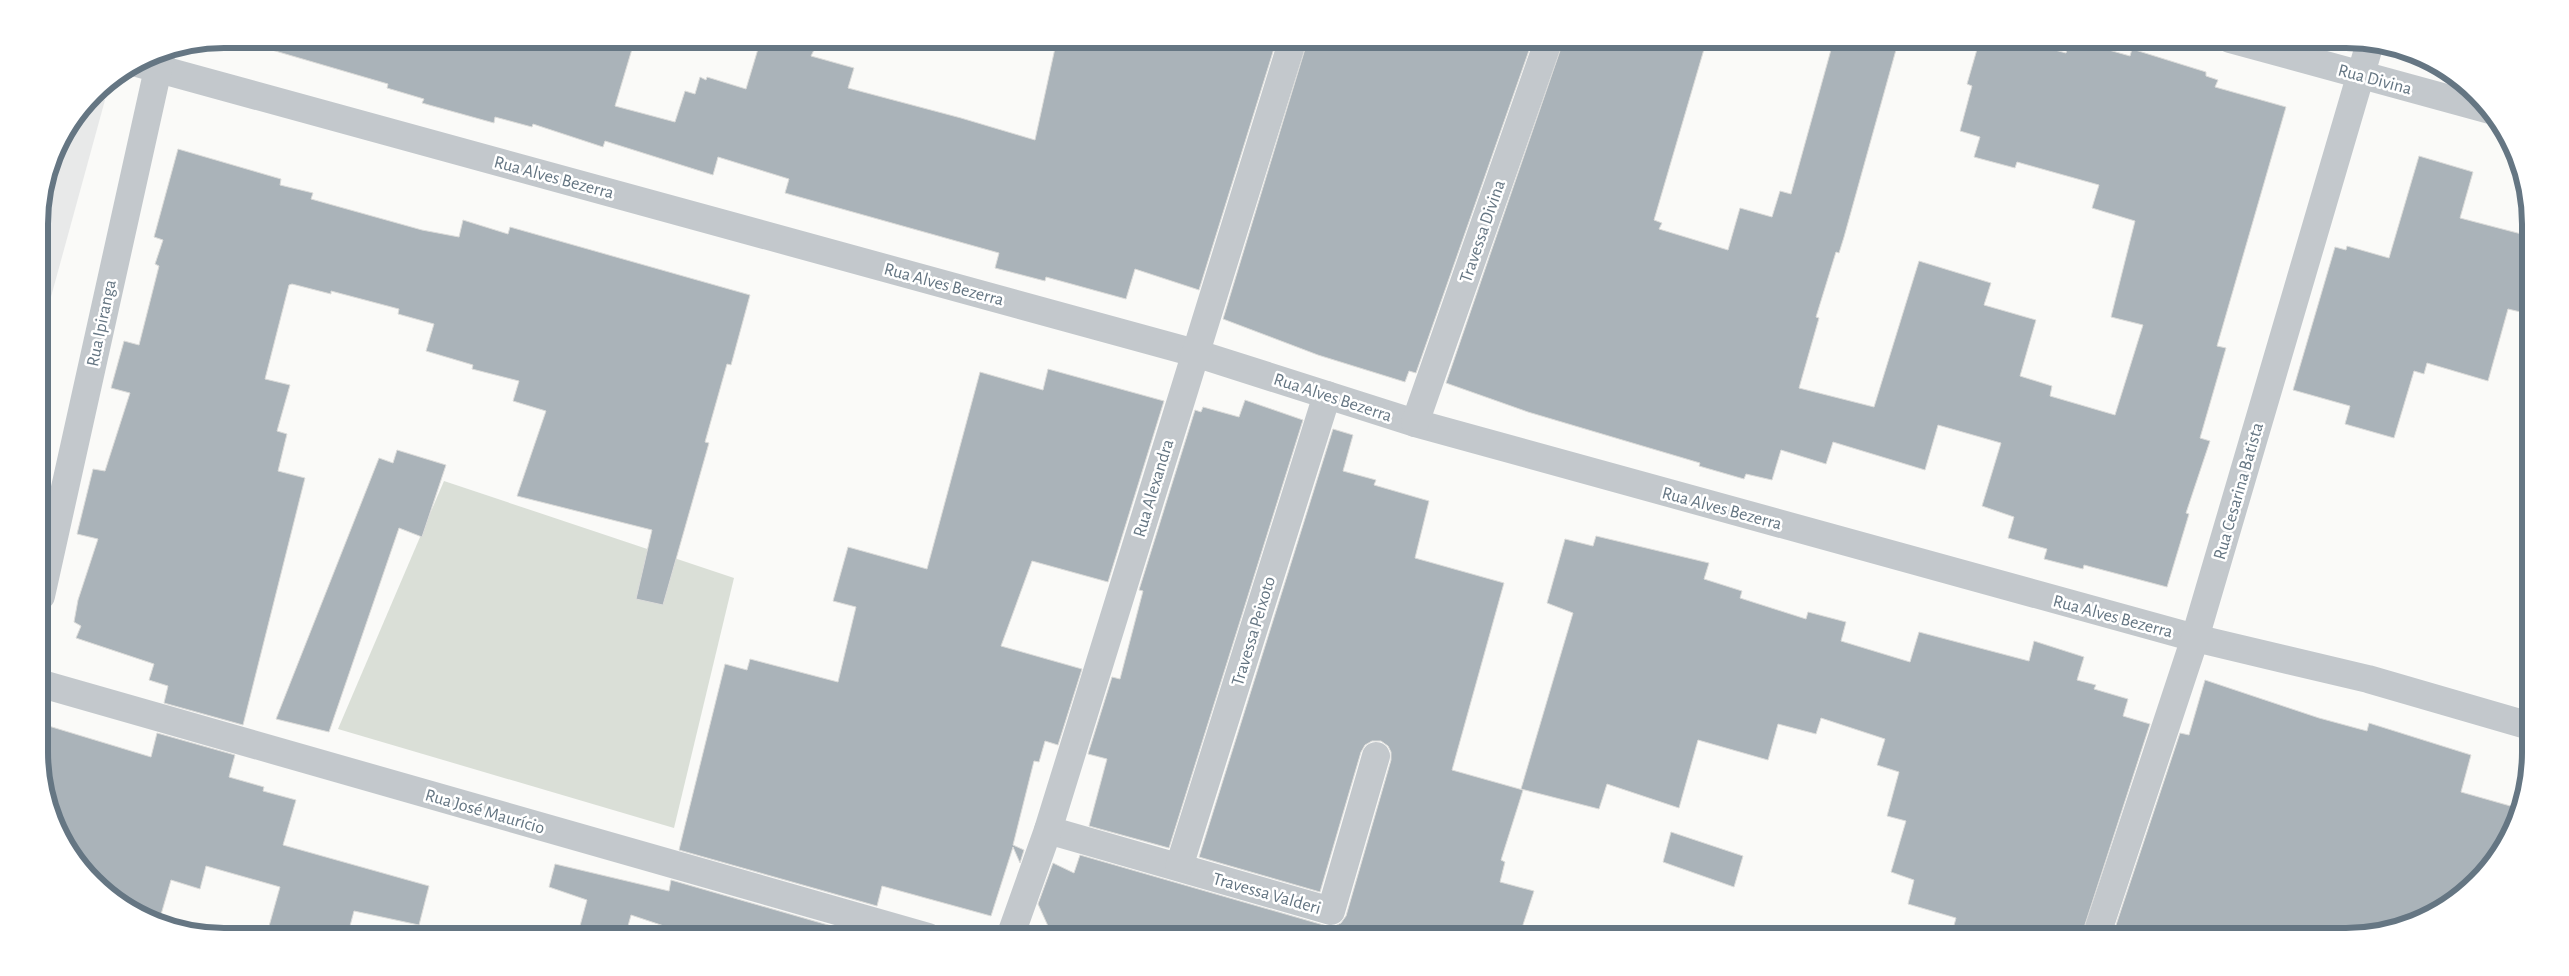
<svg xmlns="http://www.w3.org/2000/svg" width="2569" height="976" viewBox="0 0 2569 976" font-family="'Alegreya Sans',sans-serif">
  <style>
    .built { fill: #e8e9e9 }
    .green { fill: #dadfd7 }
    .building { fill: #aab3b9; stroke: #dcdcda }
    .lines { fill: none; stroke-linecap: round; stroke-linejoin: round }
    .minor { stroke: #c3c8cc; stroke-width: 28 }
    .labels { text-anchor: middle; stroke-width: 5; stroke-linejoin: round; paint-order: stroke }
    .street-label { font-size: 18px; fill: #657683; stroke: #fff }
    .rim { fill: none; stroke: #657683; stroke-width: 6 }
  </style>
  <rect width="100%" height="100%" fill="#fafaf8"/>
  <polygon class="built" points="93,96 105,100 40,337 39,211 58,142"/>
  <polygon class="green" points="444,481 734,578 674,828 338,729"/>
  <g class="building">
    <polygon points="266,39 635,39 615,106 675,122 685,91 695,94 700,77 706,80 707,77 746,89 761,39 779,39 814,50 811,56 854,68 848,88 961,118 1035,140 1057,39 1277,39 1199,290 1135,269 1126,299 1046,277 1045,281 995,268 999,253 785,193 789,179 718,157 713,175 605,141 603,147 533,124 532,127 495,117 494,123 422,103 424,99 387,88 388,84 265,48"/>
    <polygon points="1308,39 1533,39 1416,373 1409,371 1405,382 1318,355 1223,319"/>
    <polygon points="1564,39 1707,39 1654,220 1662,223 1659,229 1728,250 1740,208 1772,217 1780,191 1791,194 1834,39 1899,39 1844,237 1839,253 1836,252 1816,317 1819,318 1799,388 1874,407 1919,261 1991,283 1984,305 2036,320 2020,376 2052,386 2050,396 2115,415 2143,325 2111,317 2135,221 2092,208 2099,185 2017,162 2015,168 1974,157 1980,137 1960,131 1972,86 1967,84 1980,39 2014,39 2066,53 2070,39 2130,56 2132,49 2206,72 2206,76 2218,80 2215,87 2286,107 2217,346 2226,348 2200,438 2210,441 2186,513 2189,514 2167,587 2084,565 2083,569 2044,559 2047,549 2008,538 2014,517 1982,506 2001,443 1938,425 1925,470 1833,442 1826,464 1781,450 1772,480 1746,474 1744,479 1699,466 1700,463 1528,412 1446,383"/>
    <polygon points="178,149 281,179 280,185 313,193 311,199 422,230 459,237 463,220 508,234 510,227 750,295 731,365 727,364 705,442 709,443 663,605 636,599 652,530 517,496 546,411 513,401 519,381 472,369 473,365 426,351 434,324 398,314 399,309 331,291 331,294 292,284 289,285 265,379 290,385 277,431 287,434 278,471 305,478 243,725 164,703 168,686 149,680 154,664 76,638 81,626 74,622 78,600 98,539 77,534 93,469 105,471 130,393 111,388 124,341 139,345 159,266 155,264 163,240 154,237"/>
    <polygon points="2419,156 2473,172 2460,218 2529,236 2529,314 2508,309 2488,381 2427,363 2424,374 2414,371 2394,438 2345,424 2350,406 2293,390 2335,247 2346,250 2347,246 2389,258"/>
    <polygon points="1048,369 1164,401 1108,582 1032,561 1001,646 1082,669 1058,745 1045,741 1039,762 1034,761 1013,845 1024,850 1020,863 1013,847 991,916 882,886 877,906 679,850 725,664 747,670 750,659 838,682 856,607 833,601 848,547 927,569 980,372 1043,390"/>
    <polygon points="1245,400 1303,420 1169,848 1089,826 1107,759 1088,754 1112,677 1120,679 1143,591 1139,590 1195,410 1201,412 1203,407 1239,417"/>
    <polygon points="1333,429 1353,435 1343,471 1376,480 1374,485 1429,501 1415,558 1504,583 1452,770 1523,790 1501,860 1505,862 1500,882 1534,891 1519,937 1053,937 1038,904 1053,863 1074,873 1080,855 1327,926 1335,926 1341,923 1346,916 1391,760 1391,752 1388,746 1381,741 1372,741 1365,745 1361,752 1320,892 1199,857"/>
    <polygon points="397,450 446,465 422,537 399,528 329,732 276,719 379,458 393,463"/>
    <polygon points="1596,536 1709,563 1704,579 1742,591 1740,598 1806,619 1808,612 1846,622 1841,641 1910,662 1919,632 2029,661 2034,641 2084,657 2077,680 2096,685 2094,689 2128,699 2123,716 2150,724 2081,937 1951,937 1956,918 1908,904 1914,880 1891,872 1906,821 1887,816 1899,772 1877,765 1885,739 1821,718 1816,734 1778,724 1768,760 1698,740 1679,808 1607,784 1599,809 1521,789 1573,613 1547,603 1565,539 1593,546"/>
    <polygon points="2205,680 2319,718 2367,731 2369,723 2471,755 2461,792 2521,809 2499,855 2458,899 2405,927 2357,937 2112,937 2180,733 2189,735"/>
    <polygon points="42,724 151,757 157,733 235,755 229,777 264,787 263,791 296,800 283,845 429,886 419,925 354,911 347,937 266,937 280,887 206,866 200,889 171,880 160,918 121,906 84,874 58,834 42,788"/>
    <polygon points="1671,832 1743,856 1734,887 1663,862"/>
    <polygon points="555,864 669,891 671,880 870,937 697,937 631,915 625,937 577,937 587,900 549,887"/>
  </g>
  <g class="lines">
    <g class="minor">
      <polyline points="2230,39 2490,110"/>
      <polyline points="137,63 1195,353 1415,423 2195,638 2368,679 2530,726"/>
      <polyline points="1415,423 1549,39"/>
      <polyline points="41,596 162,51"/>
      <polyline points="42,684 928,937"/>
      <polyline points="1048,830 1331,911 1376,756"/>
      <polyline points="1179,867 1327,395"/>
      <polyline points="1010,937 1048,830 1293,39"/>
      <polyline points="2096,937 2195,638 2370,43"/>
    </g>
  </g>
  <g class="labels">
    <g class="street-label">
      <text transform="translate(2375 79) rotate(15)" y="6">Rua Divina</text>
      <text transform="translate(554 177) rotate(15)" y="6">Rua Alves Bezerra</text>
      <text transform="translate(1482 231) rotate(-71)" y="6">Travessa Divina</text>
      <text transform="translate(944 284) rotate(15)" y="6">Rua Alves Bezerra</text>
      <text transform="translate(101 323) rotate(-78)" y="6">Rua Ipiranga</text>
      <text transform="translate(1333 397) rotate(18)" y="6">Rua Alves Bezerra</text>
      <text transform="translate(1153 488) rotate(-73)" y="6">Rua Alexandra</text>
      <text transform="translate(2238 491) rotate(-74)" y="6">Rua Cesarina Batista</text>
      <text transform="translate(1722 508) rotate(15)" y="6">Rua Alves Bezerra</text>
      <text transform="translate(2113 616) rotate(15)" y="6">Rua Alves Bezerra</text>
      <text transform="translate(1253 631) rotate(-73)" y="6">Travessa Peixoto</text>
      <text transform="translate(485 811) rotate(16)" y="6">Rua José Maurício</text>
      <text transform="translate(1267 893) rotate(16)" y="6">Travessa Valderi</text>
    </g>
  </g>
  <path d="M0 0H2569V976H0ZM224 48H2346A176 176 0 0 1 2522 224V752A176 176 0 0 1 2346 928H224A176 176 0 0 1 48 752V224A176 176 0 0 1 224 48Z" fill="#fff" fill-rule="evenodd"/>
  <path class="rim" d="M224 48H2346A176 176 0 0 1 2522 224V752A176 176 0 0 1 2346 928H224A176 176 0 0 1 48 752V224A176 176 0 0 1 224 48Z"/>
</svg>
